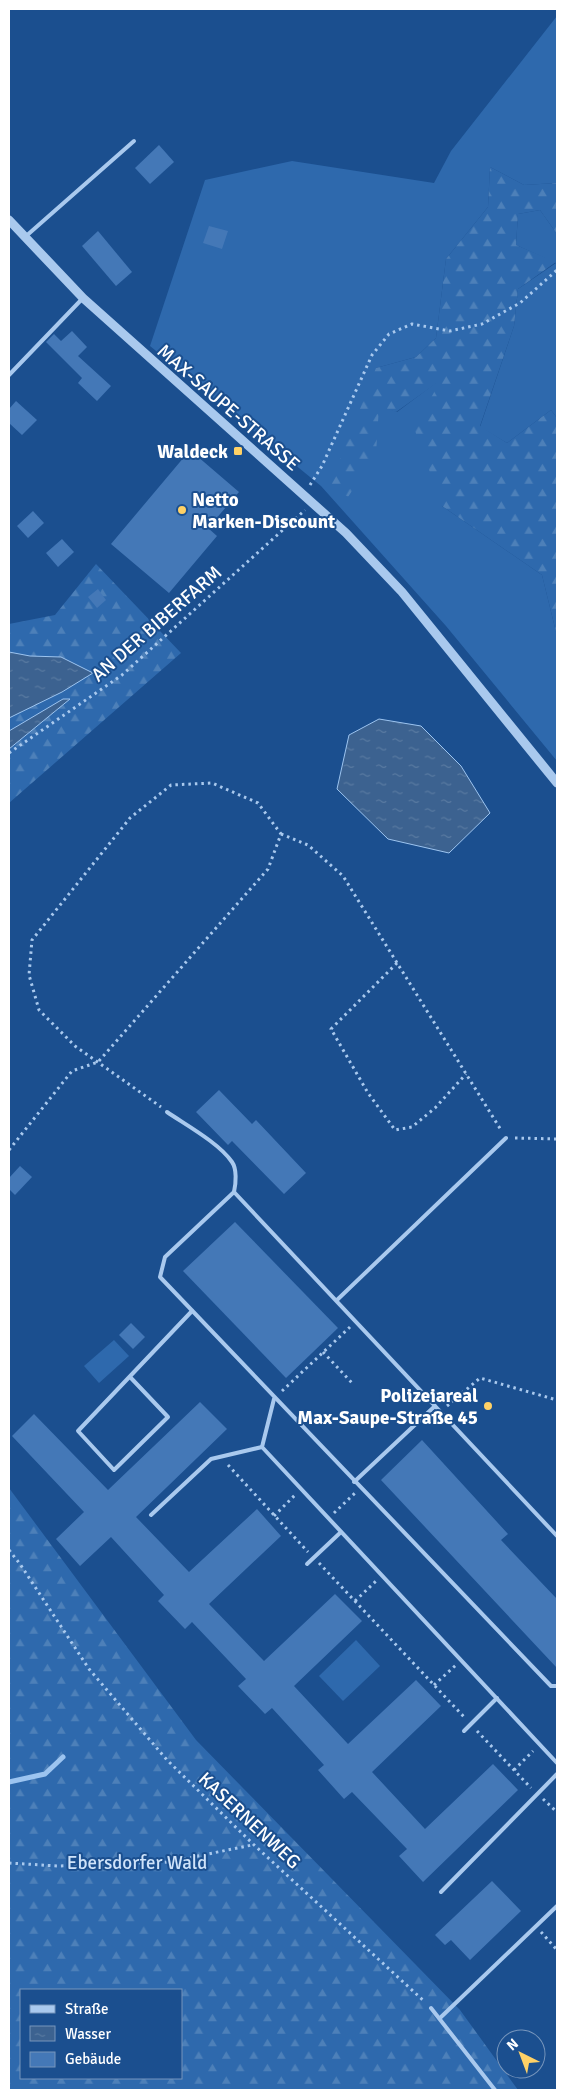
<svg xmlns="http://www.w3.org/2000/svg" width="566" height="2099" viewBox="0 0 566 2099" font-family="Signika,sans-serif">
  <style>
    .grass { fill: #2e69ad }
    .forest { fill: url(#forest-firs); fill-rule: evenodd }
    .water { fill: url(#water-ripples); stroke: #9cc4f0 }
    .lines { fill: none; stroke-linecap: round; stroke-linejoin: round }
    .stream { stroke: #9cc4f0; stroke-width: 5 }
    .building { fill: #4478b7 }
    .path { stroke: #a9c9ee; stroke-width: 3; stroke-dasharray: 2.5 4; stroke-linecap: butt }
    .service { stroke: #a9c9ee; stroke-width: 4 }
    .tertiary { stroke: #a9c9ee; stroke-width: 9 }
    .poi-dot { fill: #ffd166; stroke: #1b4f8f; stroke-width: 2 }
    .labels { text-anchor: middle; stroke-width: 4; stroke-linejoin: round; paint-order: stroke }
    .street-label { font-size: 19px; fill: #fff; stroke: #1b4f8f }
    .poi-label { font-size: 19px; font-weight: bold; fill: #fff; stroke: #1b4f8f; text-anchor: end }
    .park-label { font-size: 19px; fill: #cfe3fa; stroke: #1b4f8f }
  </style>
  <defs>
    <pattern id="forest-firs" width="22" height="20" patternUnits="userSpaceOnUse" patternTransform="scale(1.25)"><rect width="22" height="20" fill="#2e69ad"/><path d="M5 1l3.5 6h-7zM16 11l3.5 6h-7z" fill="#4d80b9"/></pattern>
    <pattern id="water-ripples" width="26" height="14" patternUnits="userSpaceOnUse" patternTransform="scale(1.25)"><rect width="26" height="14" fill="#3c6290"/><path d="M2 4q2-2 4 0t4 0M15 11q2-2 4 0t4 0" fill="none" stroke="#597aa1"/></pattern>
  </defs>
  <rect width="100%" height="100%" fill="#1b4f8f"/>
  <g class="grass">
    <polygon points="557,16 557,183 524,185 490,167 488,207 446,259 436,338 416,357 376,368 379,405 397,412 441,379 442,506 542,575 557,636 557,761 446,626 321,486 150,346 205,180 292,161 434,183 451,151"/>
    <polygon points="540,210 557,234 557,418 551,410 507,443 480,427 514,326 518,289 556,263 516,245 518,214"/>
    <polygon points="114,1340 129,1356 99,1383 84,1366"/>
    <polygon points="356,1640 380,1666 343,1701 319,1676"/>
  </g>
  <g class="forest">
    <polygon points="490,167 524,185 557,183 557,234 540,210 518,214 516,245 556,262 518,289 514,326 480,426 507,443 551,410 557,418 557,636 542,575 442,506 414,428 441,380 396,412 379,406 376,454 348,497 330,485 376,368 416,357 436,338 446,259 488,207"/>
    <polygon points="96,564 181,653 9,803 9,624 55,615"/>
    <path d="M9,1488l187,252 264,270 58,80h-509zM21,1990h160v88h-160z"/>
  </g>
  <g class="water">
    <polygon points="9,652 30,656 61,657 93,673 62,692 9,718"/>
    <polygon points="63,699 70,699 9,749 9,731"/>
    <polygon points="379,719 421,726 461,766 490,813 449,853 388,839 337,789 349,735"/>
  </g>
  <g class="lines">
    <polyline class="stream" points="9,1782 45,1774 63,1757"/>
  </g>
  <g class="building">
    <polygon points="159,145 174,162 150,184 135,168"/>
    <polygon points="209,226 228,231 222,249 203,243"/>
    <polygon points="98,231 132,272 116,286 82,246"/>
    <polygon points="72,331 87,347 78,356 111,386 97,401 78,383 82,378 46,342 54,334 61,341"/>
    <polygon points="16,401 37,420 22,435 9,423 9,409"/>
    <polygon points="190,450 239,492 208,528 217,536 169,593 111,544"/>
    <polygon points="33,511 44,523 28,538 17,526"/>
    <polygon points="62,539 74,552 58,567 46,553"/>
    <polygon points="98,589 106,600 97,608 88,597"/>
    <polygon points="219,1090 252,1124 256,1120 306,1173 284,1194 232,1141 228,1145 196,1112"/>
    <polygon points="20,1166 32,1177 15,1195 9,1189 9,1178"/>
    <polygon points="235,1222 338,1328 286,1378 183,1271"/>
    <polygon points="131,1323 145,1337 133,1349 119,1335"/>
    <polygon points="200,1402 227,1429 136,1517 189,1572 257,1509 281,1536 209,1604 264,1661 335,1594 362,1621 294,1686 348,1744 416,1680 441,1706 372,1772 425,1829 493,1764 518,1790 423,1882 399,1856 407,1849 352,1792 344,1799 318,1770 324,1765 272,1708 265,1714 238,1686 246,1679 192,1622 185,1629 158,1601 164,1595 111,1537 80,1566 56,1539 84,1512 12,1436 34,1414 108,1490"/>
    <polygon points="422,1440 508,1534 501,1540 557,1599 557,1668 381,1480"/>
    <polygon points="492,1881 521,1911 470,1960 451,1940 445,1945 435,1935"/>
  </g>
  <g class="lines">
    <g class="path">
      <polyline points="310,485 322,466 372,355 389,334 412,324 450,331 482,324 520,303 557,270"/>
      <polyline points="9,753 122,675 305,510"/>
      <polyline points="281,834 308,845 343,876 501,1130"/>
      <polyline points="397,963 331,1029 368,1093 395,1130 412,1127 435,1108 466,1074"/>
      <polyline points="515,1138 557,1139"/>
      <polyline points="9,1150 72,1071 98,1062 268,869 281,834 258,803 212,783 171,785 130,818 32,940 29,975 39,1010 75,1046 161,1107"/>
      <polyline points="323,1352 352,1383"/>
      <polyline points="282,1391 350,1327"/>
      <polyline points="447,1406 480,1378 557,1400"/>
      <polyline points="228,1465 308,1552"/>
      <polyline points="334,1513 355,1493"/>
      <polyline points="274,1516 295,1495"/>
      <polyline points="9,1550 20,1564 89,1669 167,1760 253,1844 425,2002"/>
      <polyline points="319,1563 466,1719"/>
      <polyline points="355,1601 376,1581"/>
      <polyline points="434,1685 456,1665"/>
      <polyline points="477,1731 531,1788"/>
      <polyline points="514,1770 533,1751"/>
      <polyline points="543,1799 557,1812"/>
      <polyline points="9,1863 58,1866 169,1862 252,1845"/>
      <polyline points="541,1932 557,1950"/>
    </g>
    <g class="service">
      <polyline points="25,237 134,141"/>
      <polyline points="9,375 83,298"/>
      <path d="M167,1112c19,13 52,31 65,50 5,7 4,21 2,30"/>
      <polyline points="337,1300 506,1138"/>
      <polyline points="131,1378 168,1417 114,1470 78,1431 192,1311"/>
      <polyline points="274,1399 262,1447 557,1763"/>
      <polyline points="354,1482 435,1406"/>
      <polyline points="151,1515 211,1459 262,1447"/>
      <polyline points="557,1536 234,1192 165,1257 160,1277 551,1686 557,1686"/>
      <polyline points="307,1564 341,1532"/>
      <polyline points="464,1731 497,1698"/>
      <polyline points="441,1892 557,1774"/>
      <polyline points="431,2008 495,2090"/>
      <polyline points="440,2018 557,1906"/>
    </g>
    <polyline class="tertiary" points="9,220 83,298 346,533 402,592 557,783"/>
  </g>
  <g class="poi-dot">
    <rect x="233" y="446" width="10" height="10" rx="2.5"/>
    <circle cx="182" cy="510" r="5"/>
    <circle cx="488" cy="1406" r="5"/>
  </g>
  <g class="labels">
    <g class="street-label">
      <text transform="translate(229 407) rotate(41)" y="7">MAX-SAUPE-STRASSE</text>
      <text transform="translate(156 623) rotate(-41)" y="7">AN DER BIBERFARM</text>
      <text transform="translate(250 1820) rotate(43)" y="7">KASERNENWEG</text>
    </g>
    <g class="poi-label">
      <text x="228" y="458">Waldeck</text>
      <text x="192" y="506" text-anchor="start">Netto<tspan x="192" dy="22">Marken-Discount</tspan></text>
      <text x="478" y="1402">Polizeiareal<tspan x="478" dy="22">Max-Saupe-Straße 45</tspan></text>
    </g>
    <g class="park-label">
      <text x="137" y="1869">Ebersdorfer Wald</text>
    </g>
  </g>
  <rect width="566" height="2099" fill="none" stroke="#ffffff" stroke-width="20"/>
  <rect x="20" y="1989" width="162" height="90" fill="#1b4f8f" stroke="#7695bc"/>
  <rect x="30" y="2005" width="25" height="8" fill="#a9c9ee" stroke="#7695bc"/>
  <text x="65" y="2014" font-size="15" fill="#ffffff">Straße</text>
  <rect x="30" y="2026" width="25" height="15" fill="url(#water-ripples)" stroke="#7695bc"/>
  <text x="65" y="2039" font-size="15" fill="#ffffff">Wasser</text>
  <rect x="30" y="2052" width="25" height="15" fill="#4478b7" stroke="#7695bc"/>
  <text x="65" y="2064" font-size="15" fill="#ffffff">Gebäude</text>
  <g transform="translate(521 2054) rotate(318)"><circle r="24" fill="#1b4f8f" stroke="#7695bc"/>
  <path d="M0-4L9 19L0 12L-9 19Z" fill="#ffd166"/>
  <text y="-8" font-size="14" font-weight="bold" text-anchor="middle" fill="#ffffff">N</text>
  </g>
</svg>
